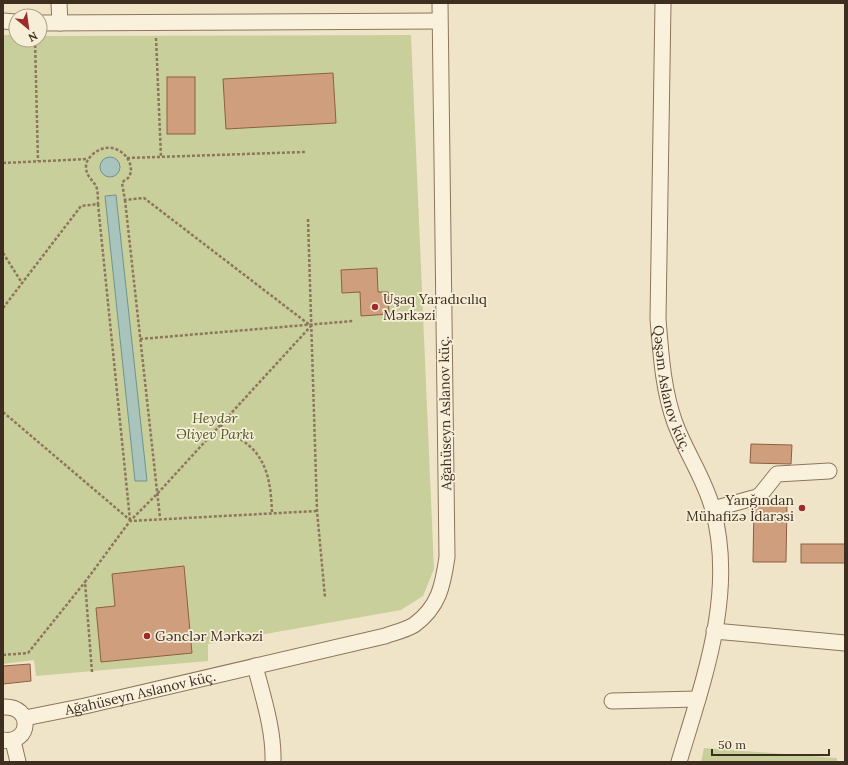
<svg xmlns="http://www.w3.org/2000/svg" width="848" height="765" viewBox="0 0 848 765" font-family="Lora,serif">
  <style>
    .green { fill: #c9cf9b }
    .water { fill: #a9c4bc; stroke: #6f938a }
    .building { fill: #cf9f7d; stroke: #8d5f41 }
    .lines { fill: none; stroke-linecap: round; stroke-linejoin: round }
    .minor-casing { stroke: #8d765c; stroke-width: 17 }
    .path { stroke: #8d765c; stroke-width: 2.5; stroke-dasharray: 3 2; stroke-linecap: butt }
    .minor { stroke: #faf1dc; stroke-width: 15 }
    .poi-dot { fill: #9e2a2b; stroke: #f7eed8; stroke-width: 1.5 }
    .labels { text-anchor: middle; stroke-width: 3.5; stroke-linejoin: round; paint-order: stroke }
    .poi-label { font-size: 14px; fill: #3d2e20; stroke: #f7eed8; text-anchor: start }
    .street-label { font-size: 14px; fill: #3d2e20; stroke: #f7eed8 }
    .park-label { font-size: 14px; font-style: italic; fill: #4d5a26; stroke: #f7eed8 }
  </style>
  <rect width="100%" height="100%" fill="#f0e4c8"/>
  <g class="green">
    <polygon points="3,35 16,35 16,40 40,40 40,36 411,35 434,569 423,596 401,610 208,644 208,661 36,676 34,660 3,664"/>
    <polygon points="704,748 837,758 837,762 701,762"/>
  </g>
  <g class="water">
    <circle cx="110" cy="167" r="10"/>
    <polygon points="116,195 147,481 135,481 105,196"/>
  </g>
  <g class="building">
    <polygon points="333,73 336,123 226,129 223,79"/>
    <rect x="167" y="77" width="28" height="57"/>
    <polygon points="377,268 378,292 388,292 389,314 361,316 360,292 342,293 341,270"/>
    <polygon points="751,444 792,445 791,464 750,463"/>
    <polygon points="754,503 787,503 786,562 753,562"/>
    <rect x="801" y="544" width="44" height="19"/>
    <polygon points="184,566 192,653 101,662 96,608 115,606 112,574"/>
    <polygon points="30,664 31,681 3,684 3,666"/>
  </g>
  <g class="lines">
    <defs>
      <g id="minor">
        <polyline points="59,3 60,23"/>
        <path id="s1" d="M663,3l-5,316c3,36 5,71 17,104 11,30 30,56 38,87 23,84 -10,171 -34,252"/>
        <polyline points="3,21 16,22"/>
        <polyline points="40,23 439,21"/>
        <polyline points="713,509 757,497 761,494 777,474 829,471"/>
        <polyline points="714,631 845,643"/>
        <path d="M255,666c8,31 19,64 18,96"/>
        <polyline points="612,701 698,699"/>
        <path d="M3,707c31,-2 28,38 0,33"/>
        <path id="s2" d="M25,718l60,-12 300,-70c8,-3 21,-6 29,-11 25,-18 29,-40 33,-68l-7,-554"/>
        <polyline points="13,741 18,762"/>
      </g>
    </defs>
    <use href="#minor" class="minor-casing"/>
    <g class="path">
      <polyline points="156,38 161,157"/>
      <polyline points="35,40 38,161"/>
      <polyline points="127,158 305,152"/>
      <polyline points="3,163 88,159"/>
      <polyline points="125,200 160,518"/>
      <polyline points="98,204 130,520"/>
      <polyline points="308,219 317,511 325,597"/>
      <polyline points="3,253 22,283"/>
      <path d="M3,308l78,-102 17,-2c0,-5 0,-14 -2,-18 -4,-7 -10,-10 -10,-19 0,-6 3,-9 7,-13 21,-18 45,7 36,23 -2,2 -6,4 -7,6l3,17 19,-2 167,128 -153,167 -28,28"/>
      <polyline points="140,339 353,321"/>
      <polyline points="3,412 130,520"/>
      <path d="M220,425c10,7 30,19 37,29 13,18 14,38 15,59"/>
      <polyline points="3,655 28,653 85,582"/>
      <polyline points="92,672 85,582 130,521 317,511"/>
    </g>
    <use href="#minor" class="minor"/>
  </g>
  <g class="poi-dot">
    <circle cx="375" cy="307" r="4"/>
    <circle cx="802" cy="508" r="4"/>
    <circle cx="147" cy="636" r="4"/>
  </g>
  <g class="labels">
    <g class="poi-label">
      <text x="383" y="304">Uşaq Yaradıcılıq<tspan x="383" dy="16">Mərkəzi</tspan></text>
      <text x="794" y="505" text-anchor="end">Yanğından<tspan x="794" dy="16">Mühafizə İdarəsi</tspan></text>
      <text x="155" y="641">Gənclər Mərkəzi</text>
    </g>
    <g class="street-label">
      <text dy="5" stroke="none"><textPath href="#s1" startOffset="387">Qəşəm Aslanov küç.</textPath></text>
      <text transform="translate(445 413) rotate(-91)" y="5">Ağahüseyn Aslanov küç.</text>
      <text dy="5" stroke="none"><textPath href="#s2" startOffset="118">Ağahüseyn Aslanov küç.</textPath></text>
    </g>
    <g class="park-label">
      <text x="215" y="423">Heydər<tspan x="215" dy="16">Əliyev Parkı</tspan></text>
    </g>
  </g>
  <rect width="848" height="765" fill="none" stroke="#3d2e20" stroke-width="8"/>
  <g transform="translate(28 28) rotate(151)"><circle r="19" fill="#f7eed8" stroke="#ada18e"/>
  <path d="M0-3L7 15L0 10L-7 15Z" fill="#9e2a2b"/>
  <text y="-6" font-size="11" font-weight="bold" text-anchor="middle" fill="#3d2e20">N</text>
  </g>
  <path d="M712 749v6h117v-6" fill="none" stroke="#3d2e20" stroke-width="2"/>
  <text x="718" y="749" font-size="12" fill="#3d2e20" stroke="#f7eed8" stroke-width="3" paint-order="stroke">50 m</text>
</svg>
